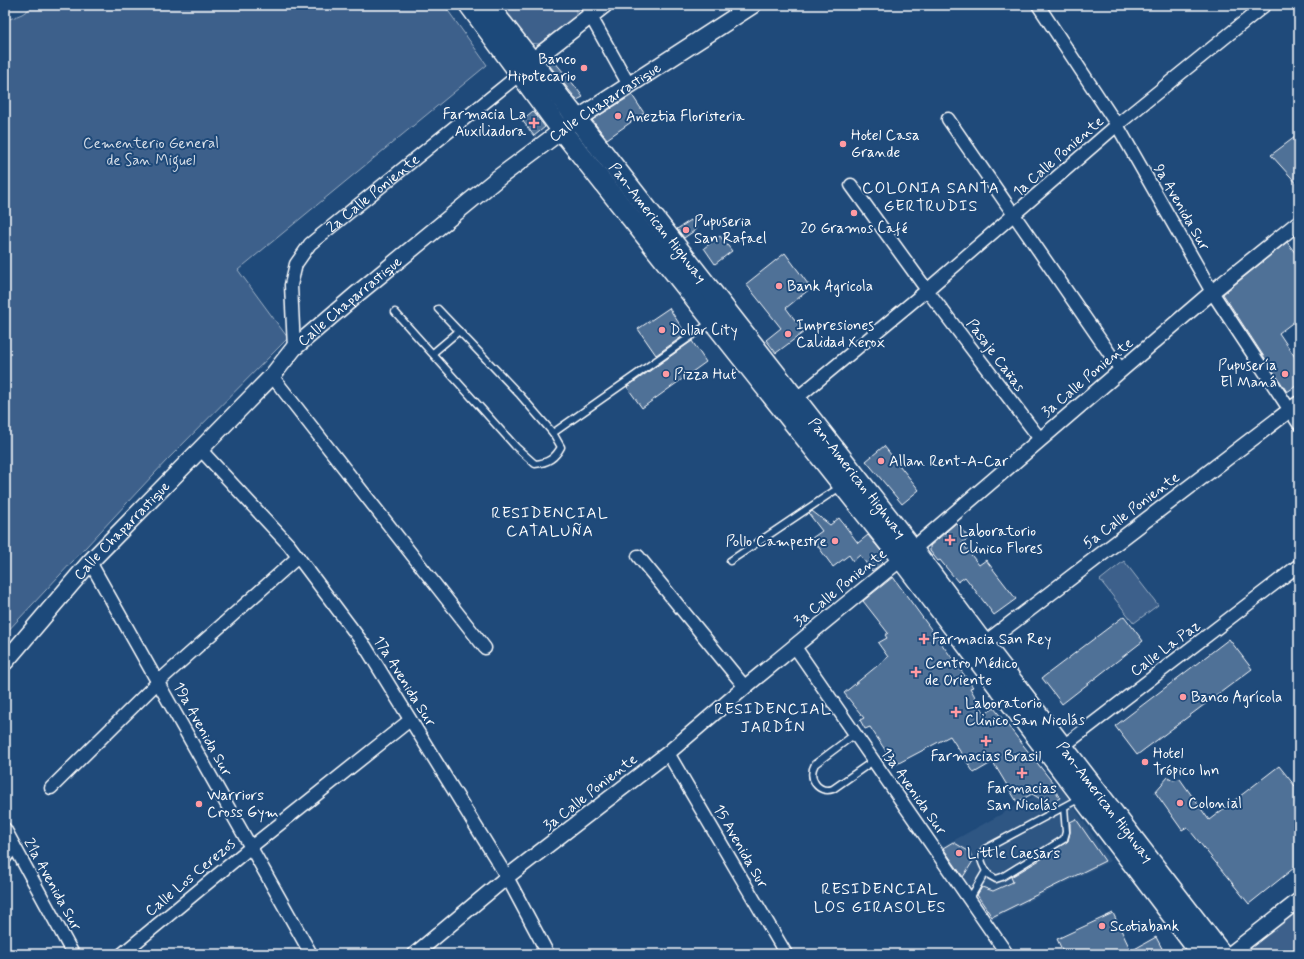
<svg xmlns="http://www.w3.org/2000/svg" width="1304" height="959" viewBox="0 0 1304 959" font-family="Mynerve,sans-serif">
  <style>
    .built { fill: #2e5683 }
    .green { fill: #3c618b; stroke: #9eb0c5 }
    .building { fill: #507197; stroke: #fff }
    .lines { fill: none; stroke-linecap: round; stroke-linejoin: round }
    .service-casing { stroke: #fff; stroke-width: 9 }
    .minor-casing { stroke: #fff; stroke-width: 15 }
    .tertiary-casing { stroke: #fff; stroke-width: 17 }
    .secondary-casing { stroke: #fff; stroke-width: 19 }
    .trunk-casing { stroke: #fff; stroke-width: 22 }
    .service { stroke: #1f4a7a; stroke-width: 6 }
    .minor { stroke: #1f4a7a; stroke-width: 12 }
    .tertiary { stroke: #1f4a7a; stroke-width: 14 }
    .secondary { stroke: #1f4a7a; stroke-width: 16 }
    .trunk { stroke: #1f4a7a; stroke-width: 19 }
    .poi-dot { fill: #ff9aa2; stroke: #1f4a7a; stroke-width: 1.5 }
    .labels { text-anchor: middle; stroke-width: 4; stroke-linejoin: round; paint-order: stroke }
    .poi-label { font-size: 15px; fill: #fff; stroke: #1f4a7a; text-anchor: start }
    .street-label { font-size: 15px; fill: #fff; stroke: #1f4a7a }
    .park-label { font-size: 15px; fill: #d8dfe8; stroke: #1f4a7a }
    .neighbourhood-label { font-size: 16px; letter-spacing: 1px; fill: #fff; stroke: #1f4a7a }
  </style>
  <rect width="100%" height="100%" fill="#1f4a7a"/>
  <filter id="ink" filterUnits="userSpaceOnUse"><feTurbulence type="fractalNoise" baseFrequency=".025" numOctaves="2"/><feDisplacementMap in="SourceGraphic" scale="8" xChannelSelector="R" yChannelSelector="G"/><feConvolveMatrix kernelMatrix="1 2 1 2 8 2 1 2 1" color-interpolation-filters="sRGB"/></filter>
  <g filter="url(#ink)">
    <polygon class="built" points="1058,783 1110,861 989,921 940,848"/>
    <g class="green">
      <polygon points="36,5 444,5 487,65 238,270 288,338 167,460 5,634 5,21 22,14"/>
      <polygon points="496,5 576,5 576,16 539,44 525,43"/>
      <polygon points="1124,561 1158,605 1134,623 1100,580"/>
      <polygon points="1299,909 1299,954 1243,954"/>
    </g>
    <g class="building">
      <polygon points="554,61 574,85 583,97 577,100 549,65"/>
      <polygon points="632,95 644,113 607,139 592,120"/>
      <polygon points="533,111 545,127 534,136 522,120"/>
      <polygon points="1299,134 1299,186 1271,155"/>
      <polygon points="691,220 697,229 684,238 677,229"/>
      <polygon points="720,236 732,251 715,264 704,248"/>
      <polygon points="1287,242 1299,258 1299,318 1279,333 1299,363 1299,384 1287,392 1223,294"/>
      <polygon points="785,253 811,288 786,308 804,332 776,353 766,340 781,328 746,284"/>
      <polygon points="669,308 686,334 656,355 638,329"/>
      <polygon points="692,341 706,362 642,408 627,387"/>
      <polygon points="884,446 919,490 902,504 866,461"/>
      <polygon points="812,511 830,525 839,518 858,543 868,535 885,556 880,559 883,563 872,571 860,555 853,561 849,555 833,567 812,538 822,531 809,514"/>
      <polygon points="956,523 969,538 962,543 979,565 986,560 1016,599 994,615 965,577 958,582 940,560 938,561 930,551 930,546"/>
      <polygon points="893,577 973,687 970,688 985,714 994,708 1053,783 1051,784 1060,798 1049,804 1032,794 1017,802 993,762 974,773 950,736 895,765 870,727 865,729 860,720 864,718 844,693 888,657 878,643 887,638 885,635 888,633 863,601"/>
      <polygon points="1124,616 1143,641 1062,704 1042,678"/>
      <polygon points="1229,639 1252,669 1137,755 1115,726"/>
      <polygon points="1279,766 1299,791 1299,864 1249,904 1187,827 1182,830 1155,792 1168,777 1173,780 1180,779 1209,820"/>
      <polygon points="1076,819 1105,861 992,917 977,895 982,887 993,891 1013,882 1011,877 1055,851 1054,850 1068,841 1070,832 1070,822"/>
      <polygon points="953,842 970,852 973,861 963,877 943,848"/>
      <polygon points="1113,913 1131,951 1156,937 1165,954 1064,954 1057,939"/>
    </g>
    <g class="lines">
      <defs>
        <g id="service">
          <polyline points="438,309 520,395 553,433 710,323"/>
          <path d="M395,312l121,135 19,17c13,-1 20,-6 26,-17l-8,-14"/>
          <polyline points="433,353 459,331"/>
          <polyline points="730,561 840,487"/>
          <path d="M855,734l-40,30c-8,14 3,30 18,25l40,-28"/>
          <polyline points="986,871 989,875 996,879 1002,877 1064,839 1066,832 1064,807"/>
          <path d="M969,900l17,-29c-5,-9 -7,-13 -1,-22l95,-51"/>
        </g>
        <g id="minor">
          <polyline points="587,5 590,15 629,85"/>
          <polyline points="1038,5 1117,125 1212,292 1299,424"/>
          <polyline points="948,119 1121,370"/>
          <polyline points="851,185 927,290 1040,439"/>
          <path id="s1" d="M294,348l-3,-63 5,-21 14,-20 211,-171"/>
          <polyline points="272,376 485,648"/>
          <polyline points="791,403 927,290 1117,125 1265,5"/>
          <polyline points="200,449 289,545 365,646 507,877 548,954"/>
          <polyline points="638,556 745,687"/>
          <polyline points="90,562 311,954"/>
          <polyline points="795,647 1007,954"/>
          <polyline points="1057,751 1299,565"/>
          <polyline points="668,753 786,954"/>
          <polyline points="51,788 158,682 298,557"/>
          <polyline points="5,829 73,954"/>
          <polyline points="5,858 14,846"/>
          <polyline points="122,954 251,847 410,720"/>
        </g>
        <g id="tertiary">
          <polyline points="984,644 1299,403"/>
          <polyline points="415,954 507,877 668,753 745,687 913,549 1212,292 1299,222"/>
          <polyline points="1230,954 1299,900"/>
        </g>
        <g id="secondary">
          <polyline points="522,69 604,5"/>
          <path id="s2" d="M5,662l85,-100 182,-186 22,-28 63,-54 141,-116 79,-59 176,-114"/>
        </g>
        <g id="trunk">
          <polyline points="469,5 562,131 901,559 1201,954"/>
          <path id="s3" d="M488,5l425,544 71,95 238,310"/>
        </g>
      </defs>
      <use href="#service" class="service-casing"/>
      <use href="#minor" class="minor-casing"/>
      <use href="#tertiary" class="tertiary-casing"/>
      <use href="#secondary" class="secondary-casing"/>
      <use href="#trunk" class="trunk-casing"/>
      <use href="#service" class="service"/>
      <use href="#minor" class="minor"/>
      <use href="#tertiary" class="tertiary"/>
      <use href="#secondary" class="secondary"/>
      <use href="#trunk" class="trunk"/>
    </g>
  </g>
  <g class="poi-dot">
    <circle cx="584" cy="68" r="4"/>
    <circle cx="618" cy="116" r="4"/>
    <path d="M532 117h4v4h4v4h-4v4h-4v-4h-4v-4h4z"/>
    <circle cx="843" cy="144" r="4"/>
    <circle cx="854" cy="213" r="4"/>
    <circle cx="686" cy="230" r="4"/>
    <circle cx="779" cy="286" r="4"/>
    <circle cx="662" cy="330" r="4"/>
    <circle cx="788" cy="334" r="4"/>
    <circle cx="666" cy="374" r="4"/>
    <circle cx="1285" cy="374" r="4"/>
    <circle cx="881" cy="461" r="4"/>
    <path d="M948 534h4v4h4v4h-4v4h-4v-4h-4v-4h4z"/>
    <circle cx="835" cy="541" r="4"/>
    <path d="M922 633h4v4h4v4h-4v4h-4v-4h-4v-4h4z"/>
    <path d="M914 666h4v4h4v4h-4v4h-4v-4h-4v-4h4z"/>
    <circle cx="1183" cy="697" r="4"/>
    <path d="M954 706h4v4h4v4h-4v4h-4v-4h-4v-4h4z"/>
    <path d="M984 735h4v4h4v4h-4v4h-4v-4h-4v-4h4z"/>
    <circle cx="1145" cy="762" r="4"/>
    <path d="M1020 767h4v4h4v4h-4v4h-4v-4h-4v-4h4z"/>
    <circle cx="1180" cy="803" r="4"/>
    <circle cx="199" cy="804" r="4"/>
    <circle cx="959" cy="853" r="4"/>
    <circle cx="1102" cy="926" r="4"/>
  </g>
  <g class="labels">
    <g class="poi-label">
      <text x="576" y="64" text-anchor="end">Banco<tspan x="576" dy="17">Hipotecario</tspan></text>
      <text x="526" y="119" text-anchor="end">Farmacia La<tspan x="526" dy="17">Auxiliadora</tspan></text>
      <text x="626" y="121">Aneztia Floristeria</text>
      <text x="851" y="140">Hotel Casa<tspan x="851" dy="17">Grande</tspan></text>
      <text x="694" y="226">Pupuseria<tspan x="694" dy="17">San Rafael</tspan></text>
      <text x="854" y="233" text-anchor="middle">20 Gramos Café</text>
      <text x="787" y="291">Bank Agricola</text>
      <text x="796" y="330">Impresiones<tspan x="796" dy="17">Calidad Xerox</tspan></text>
      <text x="670" y="335">Dollar City</text>
      <text x="1277" y="370" text-anchor="end">Pupusería<tspan x="1277" dy="17">El Maná</tspan></text>
      <text x="674" y="379">Pizza Hut</text>
      <text x="889" y="466">Allan Rent-A-Car</text>
      <text x="959" y="536">Laboratorio<tspan x="959" dy="17">Clinico Flores</tspan></text>
      <text x="827" y="546" text-anchor="end">Pollo Campestre</text>
      <text x="932" y="644">Farmacia San Rey</text>
      <text x="925" y="668">Centro Médico<tspan x="925" dy="17">de Oriente</tspan></text>
      <text x="1191" y="702">Banco Agrícola</text>
      <text x="965" y="708">Laboratorio<tspan x="965" dy="17">Clinico San Nicolás</tspan></text>
      <text x="1153" y="758">Hotel<tspan x="1153" dy="17">Trópico Inn</tspan></text>
      <text x="986" y="761" text-anchor="middle">Farmacias Brasil</text>
      <text x="1022" y="793" text-anchor="middle">Farmacias<tspan x="1022" dy="17">San Nicolás</tspan></text>
      <text x="207" y="800">Warriors<tspan x="207" dy="17">Cross Gym</tspan></text>
      <text x="1188" y="808">Colonial</text>
      <text x="967" y="858">Little Caesars</text>
      <text x="1110" y="931">Scotiabank</text>
    </g>
    <g class="street-label">
      <text dy="5" stroke="none"><textPath href="#s2" startOffset="824">Calle Chaparrastique</textPath></text>
      <text transform="translate(1058 156) rotate(-41)" y="5">1a Calle Poniente</text>
      <text dy="5" stroke="none"><textPath href="#s1" startOffset="190">2a Calle Poniente</textPath></text>
      <text transform="translate(1182 207) rotate(60)" y="5">9a Avenida Sur</text>
      <text dy="5" stroke="none"><textPath href="#s3" startOffset="276">Pan-American Highway</textPath></text>
      <text dy="5" stroke="none"><textPath href="#s2" startOffset="500">Calle Chaparrastique</textPath></text>
      <text transform="translate(996 355) rotate(53)" y="5">Pasaje Cañas</text>
      <text transform="translate(1087 377) rotate(-40)" y="5">3a Calle Poniente</text>
      <text dy="5" stroke="none"><textPath href="#s3" startOffset="600">Pan-American Highway</textPath></text>
      <text transform="translate(1131 510) rotate(-37)" y="5">5a Calle Poniente</text>
      <text dy="5" stroke="none"><textPath href="#s2" startOffset="176">Calle Chaparrastique</textPath></text>
      <text transform="translate(840 587) rotate(-39)" y="5">3a Calle Poniente</text>
      <text transform="translate(1165 648) rotate(-37)" y="5">Calle La Paz</text>
      <text transform="translate(405 681) rotate(58)" y="5">17a Avenida Sur</text>
      <text transform="translate(203 729) rotate(61)" y="5">19a Avenida Sur</text>
      <text transform="translate(914 791) rotate(55)" y="5">13a Avenida Sur</text>
      <text transform="translate(590 792) rotate(-38)" y="5">3a Calle Poniente</text>
      <text dy="5" stroke="none"><textPath href="#s3" startOffset="1008">Pan-American Highway</textPath></text>
      <text transform="translate(741 846) rotate(60)" y="5">15 Avenida Sur</text>
      <text transform="translate(190 877) rotate(-40)" y="5">Calle Los Cerezos</text>
      <text transform="translate(53 884) rotate(61)" y="5">21a Avenida Sur</text>
    </g>
    <g class="park-label">
      <text x="151" y="148">Cementerio General<tspan x="151" dy="17">de San Miguel</tspan></text>
    </g>
    <g class="neighbourhood-label">
      <text x="931" y="193">COLONIA SANTA<tspan x="931" dy="18">GERTRUDIS</tspan></text>
      <text x="550" y="518">RESIDENCIAL<tspan x="550" dy="18">CATALUÑA</tspan></text>
      <text x="773" y="714">RESIDENCIAL<tspan x="773" dy="18">JARDÍN</tspan></text>
      <text x="880" y="894">RESIDENCIAL<tspan x="880" dy="18">LOS GIRASOLES</tspan></text>
    </g>
  </g>
  <rect width="1304" height="959" fill="none" stroke="#1f4a7a" stroke-width="20"/>
  <rect x="10" y="10" width="1284" height="939" fill="none" stroke="#fff" stroke-width="1.5" filter="url(#ink)"/>
</svg>
